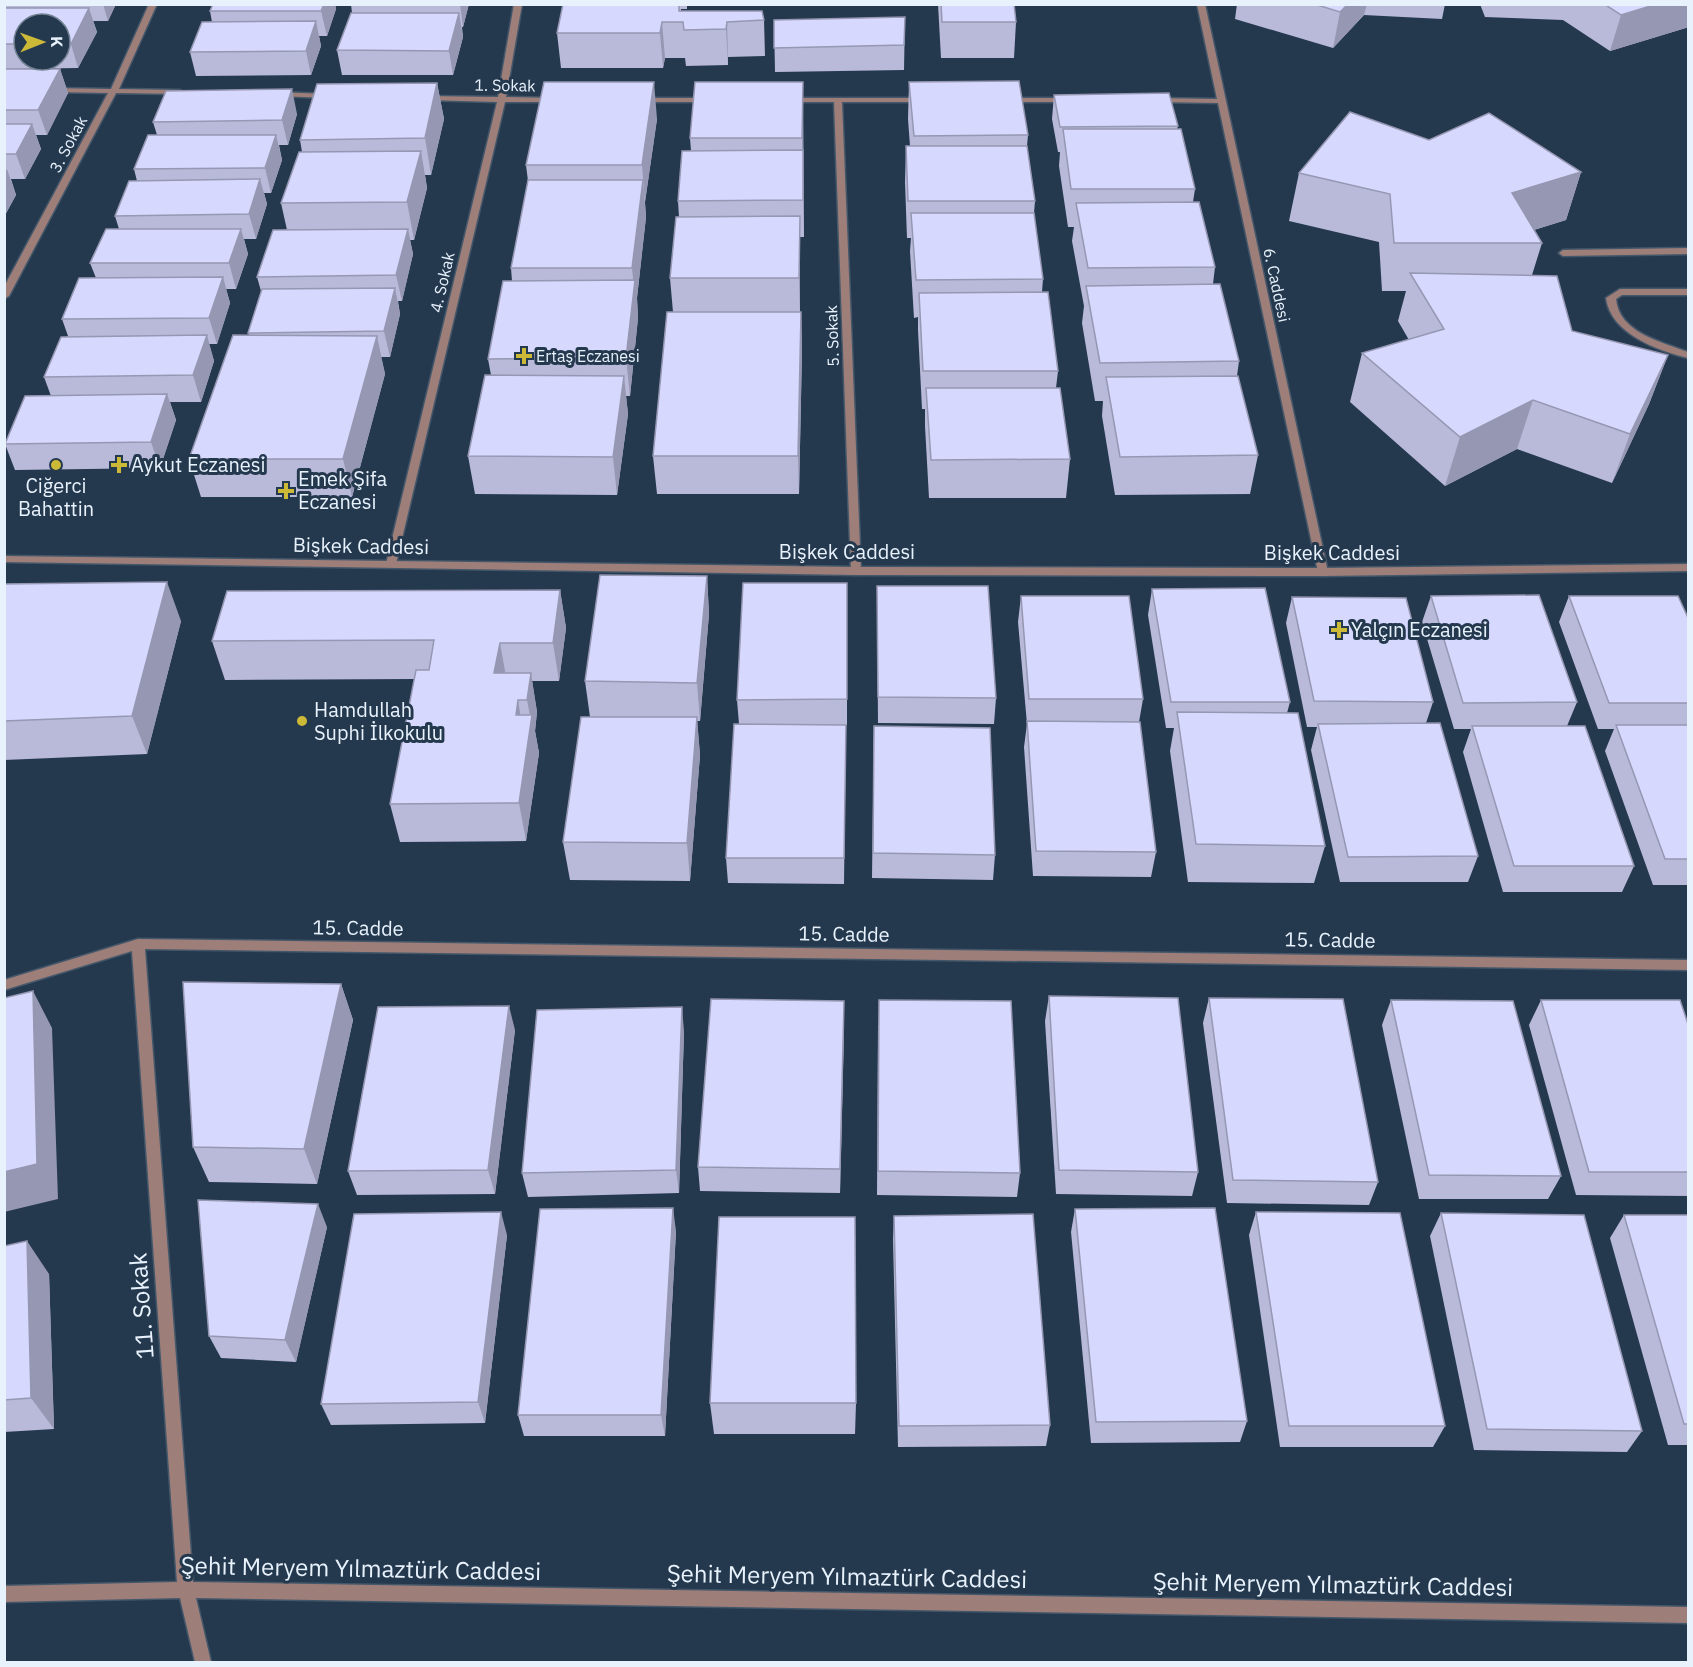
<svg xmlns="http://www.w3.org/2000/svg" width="1693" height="1667" viewBox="0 0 1693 1667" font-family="'IBM Plex Sans',sans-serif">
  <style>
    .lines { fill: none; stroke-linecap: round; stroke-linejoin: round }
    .service-casing { stroke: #44576a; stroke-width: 3 }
    .minor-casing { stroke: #44576a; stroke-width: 3 }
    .tertiary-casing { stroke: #44576a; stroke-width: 3 }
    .service { fill: #9d7e79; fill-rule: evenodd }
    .minor { fill: #9d7e79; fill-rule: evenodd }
    .tertiary { fill: #9d7e79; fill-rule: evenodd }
    .wall { fill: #b9bada; fill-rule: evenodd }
    .shaded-wall { fill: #9697b2 }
    .building { fill: #d7d8fe; stroke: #9697b2; stroke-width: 1.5 }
    .poi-dot { fill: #cdb938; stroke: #25394e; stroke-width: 2 }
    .labels { text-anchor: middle; stroke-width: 6; stroke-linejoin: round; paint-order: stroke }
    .far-street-label { font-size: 16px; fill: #e8f2fd; stroke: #25394e }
    .far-poi-label { font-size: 16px; fill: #e8f2fd; stroke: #25394e; text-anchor: start }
    .poi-label { font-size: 20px; fill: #e8f2fd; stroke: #25394e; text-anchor: start }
    .street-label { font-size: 20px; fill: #e8f2fd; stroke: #25394e }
    .near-street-label { font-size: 24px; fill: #e8f2fd; stroke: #25394e }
  </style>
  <rect width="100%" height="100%" fill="#25394e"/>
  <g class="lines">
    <defs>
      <g id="service">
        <polygon points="1688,248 1688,254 1563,256 1559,253 1563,250"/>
        <path d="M1620,289h68v6h-66l-6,4c3,34 46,43 72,53v6c-30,-7 -78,-25 -82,-60z"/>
      </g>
      <g id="minor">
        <polygon points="149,4 157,4 119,89 180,90 184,92 180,94 116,93 9,296 4,299 4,287 108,93 51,92 47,90 51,88 111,89"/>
        <polygon points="514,4 522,4 506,97 555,98 559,100 555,102 505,102 396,564 391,567 386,564 497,102 426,100 422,98 426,96 498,97"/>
        <polygon points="1197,4 1205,4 1328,572 1323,576 1318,572 1218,103 1155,102 1151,100 1155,98 1217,99"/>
        <polygon points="276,92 327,94 331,96 327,98 279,96 275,94"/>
        <polygon points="639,98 708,98 712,100 708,102 639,102"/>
        <polygon points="786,98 924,98 928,100 924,102 842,102 861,571 856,575 851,571 834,102 786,102"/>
        <polygon points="1005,98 1068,98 1072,100 1068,102 1005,102"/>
        <polygon points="138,939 1688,960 1688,970 145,949 193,1582 1688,1607 1688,1623 196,1598 211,1662 195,1662 180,1598 4,1602 4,1586 177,1582 132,951 4,990 4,980"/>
      </g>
      <polygon id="tertiary" points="4,556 856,567 1323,568 1688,564 1688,571 1323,576 856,575 4,562"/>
    </defs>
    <use href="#service" class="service-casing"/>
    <use href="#minor" class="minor-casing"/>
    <use href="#tertiary" class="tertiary-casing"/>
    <use href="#service" class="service"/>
    <use href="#minor" class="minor"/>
    <use href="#tertiary" class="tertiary"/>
  </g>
  <g class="wall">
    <path d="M4,4h112l-8,17h-15l4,11 -19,36 -74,1zM24,24h36v36h-36z"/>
    <polygon points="213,4 335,4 336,9 327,36 319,36 321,46 311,75 196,76 190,52 212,22 210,11"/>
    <polygon points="351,4 469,4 463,27 462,27 463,37 453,75 342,75 337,50 352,13"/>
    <polygon points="563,4 687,4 687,9 681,9 681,11 764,20 765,56 728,57 728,65 686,66 685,58 665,58 663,68 561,68 557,33"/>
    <polygon points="938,4 1014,4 1016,22 1014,58 941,58"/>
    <polygon points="1237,4 1445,4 1442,19 1364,15 1333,48 1235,19"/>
    <polygon points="1480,4 1689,4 1689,27 1610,51 1563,20 1485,17"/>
    <polygon points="905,17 904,70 775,72 774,20"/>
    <polygon points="4,69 60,69 68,93 47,135 36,135 41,149 25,179 11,179 16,195 4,217"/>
    <polygon points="803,82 804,237 800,237 800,312 801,312 802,350 799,494 657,494 653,456 673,312 670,278 679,217 678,201 691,151 690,138"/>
    <polygon points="909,82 1028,135 1027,146 1035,201 1034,213 1043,279 1042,292 1058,371 1056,388 1070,459 1066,498 929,498 925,426 925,409 922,409 918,330 918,317 914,318 910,251 911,238 907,238 905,182 906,146 910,146 908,119"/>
    <polygon points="437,83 444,119 431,175 425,175 427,188 414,240 410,240 413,254 402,301 398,301 400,314 390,357 381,357 385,374 352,497 201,497 189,459 249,335 248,333 261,291 257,277 287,230 281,203 302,152 300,140"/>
    <polygon points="1054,95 1178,126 1177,129 1195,189 1193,202 1215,267 1213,284 1239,361 1237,376 1258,455 1250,494 1115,495 1102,416 1103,401 1095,401 1082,323 1084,306 1072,241 1074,227 1068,227 1059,166 1060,152 1058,152 1052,119"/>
    <polygon points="297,114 288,145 279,145 282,160 271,193 264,193 267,204 256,239 244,239 248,254 236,289 226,289 230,303 217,344 209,344 214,361 201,402 170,402 176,420 160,468 15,470 5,444 51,396 44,377 68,336 62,319 96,278 90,263 119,229 115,216 137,181 134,169 157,135 153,122"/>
    <polygon points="657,119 645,202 646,217 637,298 638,318 630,396 626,396 628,414 617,495 475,494 468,456 491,375 488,359 512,281 511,268 528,181 526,165"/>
    <polygon points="1429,140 1581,172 1566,220 1534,230 1542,243 1532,275 1572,331 1668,355 1649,404 1612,483 1517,449 1445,486 1350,402 1362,353 1409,340 1398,321 1406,291 1382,291 1379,242 1289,221 1299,173"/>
    <polygon points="707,576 709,614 700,721 697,721 700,755 690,881 570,880 563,842 590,717 585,681"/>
    <polygon points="847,583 847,725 846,725 844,884 728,883 726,858 739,724 737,700"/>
    <polygon points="4,584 181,621 147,754 4,760"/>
    <polygon points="877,586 996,698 994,724 878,723"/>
    <polygon points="1152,589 1290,702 1287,713 1325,846 1314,883 1188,882 1170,751 1174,728 1166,728 1148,615"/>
    <polygon points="560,590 566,628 559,681 532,681 537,712 535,731 539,753 526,841 400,842 390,804 415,679 225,680 212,641"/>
    <polygon points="1021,596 1143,699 1139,722 1156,852 1151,877 1033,876 1024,747 1027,724 1018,622"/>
    <polygon points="1431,596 1577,702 1567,726 1634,866 1622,892 1503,892 1463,752 1471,729 1454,729 1422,622"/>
    <polygon points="1569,596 1689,620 1689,885 1653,885 1605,751 1614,729 1598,729 1559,622"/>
    <polygon points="1292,597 1433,702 1426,723 1478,856 1468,882 1340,882 1311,750 1317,727 1307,727 1286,623"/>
    <polygon points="874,726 995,855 993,880 872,878"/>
    <polygon points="341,984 353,1020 317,1184 209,1182 193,1147"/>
    <polygon points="1049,996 1198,1172 1192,1196 1056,1194 1045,1021"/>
    <polygon points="1209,998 1378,1182 1369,1205 1227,1203 1203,1023"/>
    <polygon points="1391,1000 1561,1176 1548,1199 1419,1199 1382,1025"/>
    <polygon points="1541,1000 1689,1027 1689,1196 1576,1195 1529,1025"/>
    <polygon points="878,1025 1020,1173 1017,1197 877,1195"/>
    <polygon points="844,1026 840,1193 700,1191 698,1167"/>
    <polygon points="515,1030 495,1194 357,1195 348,1171"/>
    <polygon points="684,1031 679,1193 528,1197 522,1173"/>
    <polygon points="1075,1209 1247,1421 1240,1442 1091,1443 1071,1232"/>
    <polygon points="1256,1212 1445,1426 1433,1447 1280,1447 1249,1235"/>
    <polygon points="1441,1213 1642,1431 1627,1452 1474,1450 1430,1236"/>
    <polygon points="1624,1215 1689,1215 1689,1445 1668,1445 1610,1238"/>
    <polygon points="894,1216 1050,1425 1046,1446 898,1447 893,1239"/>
    <polygon points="327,1227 296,1362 221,1358 209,1336"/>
    <polygon points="676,1231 665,1436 524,1436 518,1415"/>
    <polygon points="507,1235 485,1423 331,1425 321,1404"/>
    <polygon points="4,1246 49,1274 54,1429 4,1432"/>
    <polygon points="710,1403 856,1403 855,1434 714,1434"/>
  </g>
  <g class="shaded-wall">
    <polygon points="103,4 116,4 108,21"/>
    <polygon points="324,4 335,4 336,9 327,36 321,11"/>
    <polygon points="460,4 469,4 463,27"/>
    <polygon points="1348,4 1367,4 1364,15 1333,48 1340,12"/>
    <polygon points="1657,4 1689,4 1689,27 1610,51 1621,15"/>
    <polygon points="89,8 97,32 78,68 71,44"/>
    <polygon points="459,13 463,37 453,75 449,51"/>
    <polygon points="316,21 321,46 311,75 306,51"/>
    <polygon points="662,22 665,58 663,68 660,33"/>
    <polygon points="727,22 728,57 728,65 726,29"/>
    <polygon points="60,69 68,93 47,135 38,110"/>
    <polygon points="654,82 657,119 645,202 642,165"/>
    <polygon points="803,82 803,152 804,237 803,153 802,175 802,138"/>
    <polygon points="437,83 444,119 431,175 425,138"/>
    <polygon points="292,89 297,114 288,145 282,120"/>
    <polygon points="32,124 41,149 25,179 16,154"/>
    <polygon points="276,135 282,160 271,193 265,168"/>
    <polygon points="421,151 427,188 414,240 407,202"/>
    <polygon points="7,169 16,195 4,217 4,174"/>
    <polygon points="1581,172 1566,220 1498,241 1512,193"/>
    <polygon points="260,179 267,204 256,239 249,214"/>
    <polygon points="643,180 646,217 637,298 638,318 630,396 626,358 634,288 632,268"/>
    <polygon points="800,216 800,315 799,278"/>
    <polygon points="241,229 248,254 236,289 229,263"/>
    <polygon points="408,229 413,254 402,301 396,275"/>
    <polygon points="223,277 230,303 217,344 209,318"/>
    <polygon points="395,288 400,314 390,357 384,331"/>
    <polygon points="801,312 802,350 799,494 798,456"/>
    <polygon points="207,335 214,361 201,402 193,375"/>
    <polygon points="377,336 385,374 352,497 343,459"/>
    <polygon points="1668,355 1649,404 1612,483 1630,434"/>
    <polygon points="624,376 628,414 617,495 613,457"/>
    <polygon points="167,394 176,420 160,468 151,442"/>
    <polygon points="1533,400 1517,449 1445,486 1460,437"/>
    <polygon points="707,576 709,614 700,721 697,683"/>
    <polygon points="167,582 181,621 147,754 132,716"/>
    <polygon points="560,590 566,628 559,681 553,643"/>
    <polygon points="500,643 507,682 494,673"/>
    <polygon points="531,673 537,712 535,731 539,753 526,841 519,803 531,721 527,700"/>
    <polygon points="518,700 524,738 516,715"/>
    <polygon points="697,717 700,755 690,881 687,843"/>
    <polygon points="341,984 353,1020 317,1184 304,1149"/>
    <polygon points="33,991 52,1028 58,1199 4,1212 4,1172"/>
    <polygon points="844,1001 844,1026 840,1193 840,1169"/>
    <polygon points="509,1006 515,1030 495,1194 488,1170"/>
    <polygon points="682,1007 684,1031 679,1193 676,1170"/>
    <polygon points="318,1204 327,1227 296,1362 285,1340"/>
    <polygon points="673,1208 676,1231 665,1436 661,1415"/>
    <polygon points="501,1212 507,1235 485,1423 478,1402"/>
    <polygon points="27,1241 49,1274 54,1429 31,1398"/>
  </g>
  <g class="building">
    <polygon points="213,4 324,4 321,11 210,11"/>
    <polygon points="563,4 679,4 679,11 762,11 764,20 727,22 726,29 684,30 683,22 662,22 660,33 557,33"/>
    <polygon points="941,4 1014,4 1016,22 942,22"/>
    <polygon points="1314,4 1348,4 1340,12"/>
    <polygon points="1604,4 1657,4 1621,15"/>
    <polygon points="4,8 89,8 71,44 60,44 60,24 24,24 24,44 4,44"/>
    <polygon points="351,13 459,13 449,51 337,50"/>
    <polygon points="905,17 904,45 774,48 774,20"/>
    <polygon points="316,21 306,51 190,52 202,22"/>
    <polygon points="4,69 60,69 38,110 4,110"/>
    <polygon points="1019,81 1028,135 914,136 909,82"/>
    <polygon points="544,82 654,82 642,165 526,165"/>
    <polygon points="695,82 803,82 802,138 690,138"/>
    <polygon points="437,83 425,138 300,140 317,84"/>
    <polygon points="292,89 282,120 153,122 166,91"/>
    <polygon points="1169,93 1178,126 1060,127 1054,95"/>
    <polygon points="1350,112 1429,140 1489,113 1581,172 1512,193 1542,243 1394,243 1390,194 1299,173"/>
    <polygon points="4,124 32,124 16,154 4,154"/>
    <polygon points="1063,129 1181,129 1195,189 1071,189"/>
    <polygon points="148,135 276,135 265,168 134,169"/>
    <polygon points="906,146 1027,146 1035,201 908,201"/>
    <polygon points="803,150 803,200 678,201 682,151"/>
    <polygon points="421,151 407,202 281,203 299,152"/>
    <polygon points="260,179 249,214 115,216 129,181"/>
    <polygon points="528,180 643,180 632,268 511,268"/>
    <polygon points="1199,202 1215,267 1088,268 1076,203"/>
    <polygon points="911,213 1034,213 1043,279 916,280"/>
    <polygon points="800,216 799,278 670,278 676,217"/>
    <polygon points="106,229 241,229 229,263 90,263"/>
    <polygon points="408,229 396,275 257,277 273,230"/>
    <polygon points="1410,273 1557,276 1572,331 1668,355 1630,434 1533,400 1460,437 1362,353 1444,329"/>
    <polygon points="223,277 209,318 62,319 79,278"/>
    <polygon points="635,280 626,358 488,359 503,281"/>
    <polygon points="1220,284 1239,361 1100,363 1086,286"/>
    <polygon points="395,288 384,331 248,333 262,289"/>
    <polygon points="1048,292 1058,371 923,371 919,293"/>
    <polygon points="667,312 801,312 798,456 653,456"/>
    <polygon points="207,335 193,375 44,377 61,337"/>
    <polygon points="233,335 377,336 343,459 189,459"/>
    <polygon points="485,375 624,376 613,457 468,456"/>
    <polygon points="1238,376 1258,455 1120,457 1106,377"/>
    <polygon points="926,388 1060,388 1070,459 931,460"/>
    <polygon points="167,394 151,442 5,444 25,396"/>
    <polygon points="600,575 707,576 697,683 585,681"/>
    <polygon points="167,582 132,716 4,721 4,584"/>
    <polygon points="743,583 847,583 847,699 737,700"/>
    <polygon points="877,586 988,586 996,698 878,697"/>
    <polygon points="1265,588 1290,702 1171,702 1152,589"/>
    <polygon points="560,590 553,643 500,643 494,673 531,673 527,700 518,700 516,715 532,715 519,803 390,804 416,670 429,670 434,640 212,641 227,591"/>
    <polygon points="1539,595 1577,702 1463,703 1431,596"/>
    <polygon points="1021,596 1129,596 1143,699 1029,699"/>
    <polygon points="1569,596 1678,596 1689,620 1689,703 1609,703"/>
    <polygon points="1292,597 1406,598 1433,702 1314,701"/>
    <polygon points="1177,712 1298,713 1325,846 1196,844"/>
    <polygon points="581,717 697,717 687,843 563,842"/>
    <polygon points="1027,721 1140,722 1156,852 1036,851"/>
    <polygon points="1440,723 1478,856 1348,857 1318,724"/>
    <polygon points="734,724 846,725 844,858 726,858"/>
    <polygon points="1616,725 1689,725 1689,859 1665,859"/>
    <polygon points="874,726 990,728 995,855 873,853"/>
    <polygon points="1472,726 1585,726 1634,866 1514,866"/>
    <polygon points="183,982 341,984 304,1149 193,1147"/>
    <polygon points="33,991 37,1164 4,1172 4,998"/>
    <polygon points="1049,996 1178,998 1198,1172 1059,1170"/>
    <polygon points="1209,998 1343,999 1378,1182 1233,1180"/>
    <polygon points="711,999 844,1001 840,1169 698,1167"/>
    <polygon points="879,1000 1011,1001 1020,1173 878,1171"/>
    <polygon points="1391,1000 1513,1001 1561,1176 1429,1175"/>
    <polygon points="1541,1000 1680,1000 1689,1027 1689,1172 1589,1172"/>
    <polygon points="509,1006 488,1170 348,1171 378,1007"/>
    <polygon points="682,1007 676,1170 522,1173 537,1010"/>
    <polygon points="198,1200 318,1204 285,1340 209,1336"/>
    <polygon points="673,1208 661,1415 518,1415 540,1209"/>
    <polygon points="1215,1208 1247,1421 1096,1422 1075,1209"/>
    <polygon points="501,1212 478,1402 321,1404 354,1214"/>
    <polygon points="1256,1212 1400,1213 1445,1426 1289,1426"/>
    <polygon points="1441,1213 1584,1215 1642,1431 1487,1429"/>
    <polygon points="1033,1214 1050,1425 899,1426 894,1216"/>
    <polygon points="1624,1215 1689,1215 1689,1424 1684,1424"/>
    <polygon points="719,1217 855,1217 856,1403 710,1403"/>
    <polygon points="27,1241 31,1398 4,1400 4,1246"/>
  </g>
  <g class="poi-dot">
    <path d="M521 347h6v6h6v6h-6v6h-6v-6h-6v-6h6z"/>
    <circle cx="56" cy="465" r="6"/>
    <path d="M116 456h6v6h6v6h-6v6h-6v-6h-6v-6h6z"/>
    <path d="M283 482h6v6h6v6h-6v6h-6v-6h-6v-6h6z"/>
    <path d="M1336 621h6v6h6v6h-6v6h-6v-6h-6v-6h6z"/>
    <circle cx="302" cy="721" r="6"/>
  </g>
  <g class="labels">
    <g class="far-street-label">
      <text transform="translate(505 85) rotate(1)" y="6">1. Sokak</text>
      <text transform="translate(68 144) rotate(-62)" y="6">3. Sokak</text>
      <text transform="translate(442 282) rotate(-77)" y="6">4. Sokak</text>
      <text transform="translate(1277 285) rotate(78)" y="6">6. Caddesi</text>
      <text transform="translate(832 336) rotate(-92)" y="6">5. Sokak</text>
    </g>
    <g class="far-poi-label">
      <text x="536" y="362">Ertaş Eczanesi</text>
    </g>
    <g class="poi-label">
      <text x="131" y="472">Aykut Eczanesi</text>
      <text x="298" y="486">Emek Şifa<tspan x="298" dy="23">Eczanesi</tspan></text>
      <text x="56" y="493" text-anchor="middle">Ciğerci<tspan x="56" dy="23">Bahattin</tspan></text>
      <text x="1351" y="637">Yalçın Eczanesi</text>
      <text x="314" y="717">Hamdullah<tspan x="314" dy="23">Suphi İlkokulu</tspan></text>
    </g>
    <g class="street-label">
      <text transform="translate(361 546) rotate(1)" y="7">Bişkek Caddesi</text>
      <text x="847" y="559">Bişkek Caddesi</text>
      <text x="1332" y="560">Bişkek Caddesi</text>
      <text transform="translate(358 928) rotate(1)" y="7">15. Cadde</text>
      <text transform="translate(844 934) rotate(1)" y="7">15. Cadde</text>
      <text transform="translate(1330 940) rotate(1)" y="7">15. Cadde</text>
    </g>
    <g class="near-street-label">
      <text transform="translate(142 1306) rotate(-94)" y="8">11. Sokak</text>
      <text transform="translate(361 1569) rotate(1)" y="8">Şehit Meryem Yılmaztürk Caddesi</text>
      <text transform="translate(847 1577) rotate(1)" y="8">Şehit Meryem Yılmaztürk Caddesi</text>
      <text transform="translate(1333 1585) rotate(1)" y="8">Şehit Meryem Yılmaztürk Caddesi</text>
    </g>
  </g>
  <rect width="1693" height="1667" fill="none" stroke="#e8f2fd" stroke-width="12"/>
  <g transform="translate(42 42) rotate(89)"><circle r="28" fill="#25394e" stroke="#738394" stroke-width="1.5"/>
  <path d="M0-4.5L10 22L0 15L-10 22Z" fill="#cdb938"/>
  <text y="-9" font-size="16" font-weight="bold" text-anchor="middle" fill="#e8f2fd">K</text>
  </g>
</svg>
